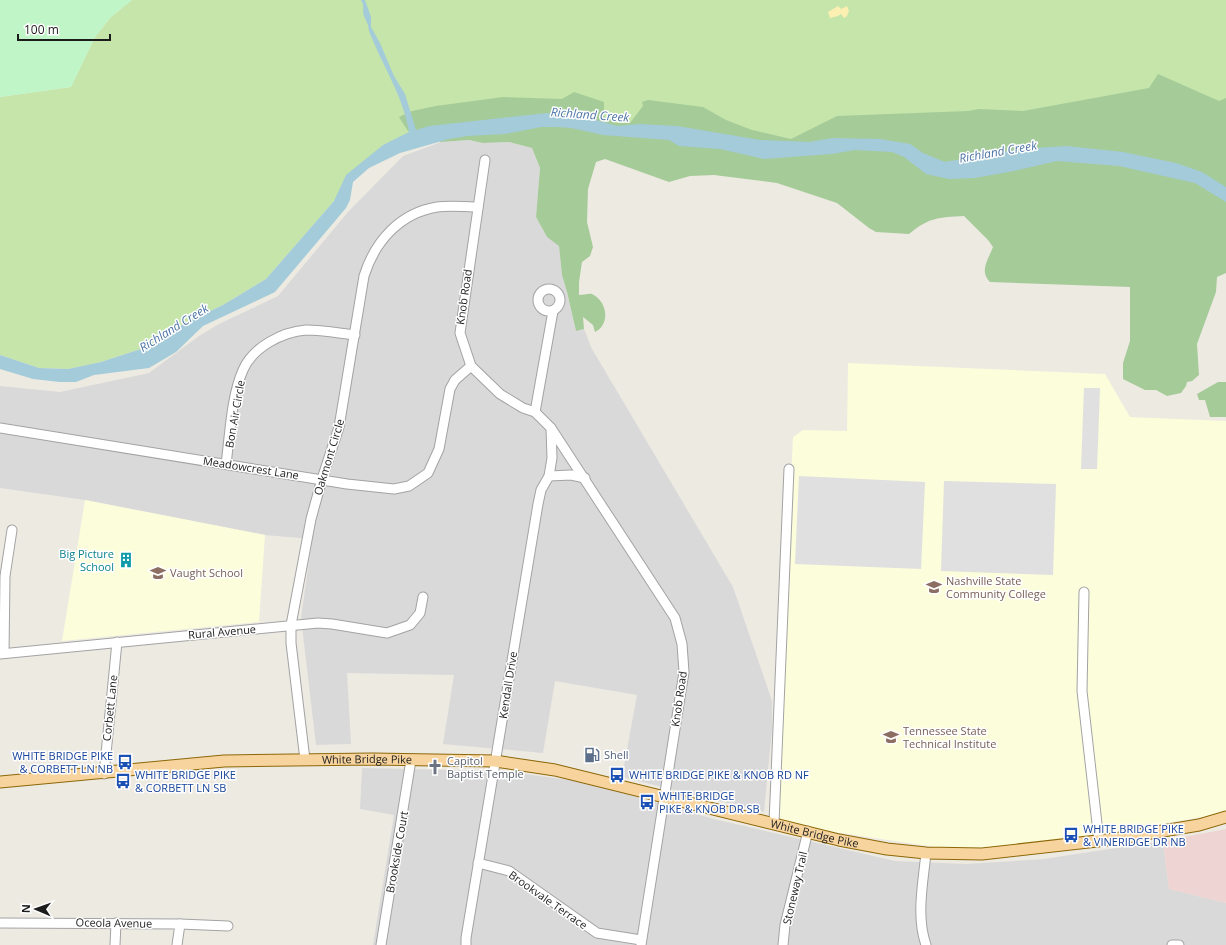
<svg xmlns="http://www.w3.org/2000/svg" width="1226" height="945" viewBox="0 0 1226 945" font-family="'Open Sans',sans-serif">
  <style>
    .residential { fill: #dad9d9 }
    .commercial { fill: #eed4d2 }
    .education { fill: #fcfddb }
    .grass { fill: #c5e5aa }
    .forest { fill: #a5cb99 }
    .sand { fill: #fbefb2 }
    .park { fill: #c0f6c7 }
    .parking { fill: #e0e0e0 }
    .water { fill: #a4cbd9 }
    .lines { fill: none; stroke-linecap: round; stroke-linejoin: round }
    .minor-casing { stroke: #a3a3a3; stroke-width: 11 }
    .major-casing { stroke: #8d6707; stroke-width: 13 }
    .minor { stroke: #fff; stroke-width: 9 }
    .major { stroke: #f7d49e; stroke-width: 11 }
    .labels { text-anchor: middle; stroke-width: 3; stroke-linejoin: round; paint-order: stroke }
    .street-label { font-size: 11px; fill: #1c1c1c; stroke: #fff }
    .culture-label { font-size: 11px; fill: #0d838f; stroke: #fff; text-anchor: end }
    .education-label { font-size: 11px; fill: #785e54; stroke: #fff; text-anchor: start }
    .service-label { font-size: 11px; fill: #4e5e75; stroke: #fff; text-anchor: start }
    .transit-label { font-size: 11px; fill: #164399; stroke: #fff; text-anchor: start }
    .worship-label { font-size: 11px; fill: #5b616d; stroke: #fff; text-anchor: start }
    .water-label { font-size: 12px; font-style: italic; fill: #4e76a7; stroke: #fff }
  </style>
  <rect width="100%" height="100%" fill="#edeae2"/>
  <g class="residential">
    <polygon points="469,140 483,143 509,142 532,148 540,168 536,217 547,237 559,245 562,275 567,292 576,331 584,329 592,349 733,587 772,701 772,729 764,812 622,777 637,695 555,681 543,753 443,744 454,675 347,673 351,744 316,745 301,618 312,539 265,535 85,500 0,488 0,386 60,392 149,373 199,336 219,324 278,296 348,212 403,156 441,142"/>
    <polygon points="362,768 503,771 584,782 714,819 895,861 966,864 1044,859 1163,841 1169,889 1226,903 1226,945 373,945 394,815 360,809"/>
  </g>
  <polygon class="commercial" points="1226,829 1226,903 1169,889 1163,841"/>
  <g class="education">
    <polygon points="848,363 1105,374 1130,417 1226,421 1226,813 982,854 774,823 793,437 803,430 847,431"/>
    <polygon points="85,500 265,535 259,622 62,641"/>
  </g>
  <polygon class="grass" points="132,0 1226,0 1226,187 809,142 617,126 453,124 399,138 383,145 266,279 223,305 185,323 150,346 101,362 68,369 39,368 0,355 0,97 71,87 95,37 111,17"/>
  <g class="forest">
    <path d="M1158,74l61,27 7,-3v175l-9,4 -1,15 -19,52 2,31 -7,6 -5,1 -1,4 -5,7 -14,3 -11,-6h-11l-22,-11v-16l7,-22v-54l-140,-5c-11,-11 -2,-22 3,-35l-5,-7 -24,-24c-25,1 -36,2 -55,18l-33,-2 -7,-4 -32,-25 -60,-20 -63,-8 -24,1 -21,6 -64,-23 -9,3 -8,27 -1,33 6,25 -3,9 -8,6 -3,20v13c4,0 10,-2 13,-1 15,7 19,30 3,38l-2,-7 -10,-8 1,12 -8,2 -9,-39 -5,-17 -3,-29 -12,-9 -11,-20 4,-49 -8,-20 -23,-6 -26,1 -14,-3 -28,2 -33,-11 -9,-14 13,-6 24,-5 67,-9 59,2 12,-7 30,10v14l13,7h13l13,-17 -1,-4 6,-2 55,7 23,13 26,10 39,9 46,-23 131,-5 11,-2 44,2 126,-23z"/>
    <polygon points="1218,382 1226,382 1226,417 1210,417 1205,400 1199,400 1197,394"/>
  </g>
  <polygon class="sand" points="838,6 841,9 847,6 849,11 847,16 844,18 841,14 838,16 830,18 828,12"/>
  <polygon class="park" points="0,0 132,0 111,17 95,37 71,87 0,97"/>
  <g class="parking">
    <polygon points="1084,388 1100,388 1097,469 1081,469"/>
    <polygon points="799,476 925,482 921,569 795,564"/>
    <polygon points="944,481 1056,484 1053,575 941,571"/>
  </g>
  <path class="water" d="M361,0h4l6,17v10l9,16 14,33 11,18 11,36 13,-4 118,-13 39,4 31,9 22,-2 38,2 83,14 49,2 24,-4 47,1 30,5 13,9 22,9 74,-13 48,-3 56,6 53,11 26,9 24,15v15l-31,-19 -76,-17 -62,-5 -43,10 -39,7 -26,1 -23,-5 -22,-17 -12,-5 -37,-2 -23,4 -68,5 -44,-10 -41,-3 -10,-6 -66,-5 -32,-7 -14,-1h-16l-36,7 -38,2 -18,3 -49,14 -31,15 -16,14 -3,18 -4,8 -71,84 -72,34 -27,26 -27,16 -55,7 -18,7h-16l-27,-3 -33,-10v-14l39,13 29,1 33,-7 49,-16 35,-23 38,-18 43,-26 68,-78 12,-26 37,-30 26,-13c-6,-37 -27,-67 -40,-101 -1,-9 -2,-7 -5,-15 -2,-6 1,-10 -3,-16z"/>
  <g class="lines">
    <defs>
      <g id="minor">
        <polyline points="485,160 460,333 471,366 500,394 523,408 535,412 551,428 675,618 682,644 684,672 641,945"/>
        <circle cx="549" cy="300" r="11"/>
        <polyline points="535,412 553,311"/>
        <polyline points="0,428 347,484 394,489 409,486 428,473 439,449 450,389 455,380 471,366"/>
        <path d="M226,464c4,-29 5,-67 17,-94 10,-23 39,-38 63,-40 16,0 32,3 49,5"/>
        <polyline points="549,476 571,475 585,478"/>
        <polyline points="1084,592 1082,691 1099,841"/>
        <polyline points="4,653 5,576 12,530"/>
        <polyline points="0,654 318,623 332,624 387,633 410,625 420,613 423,597"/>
        <path d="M305,760l-14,-117v-18l20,-106 11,-40 17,-52 25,-151c11,-35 36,-63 73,-69 13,-2 28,0 41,0"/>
        <polyline points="104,774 117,642"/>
        <polyline points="774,823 789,469"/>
        <path d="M926,853c-3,30 -10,63 0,92"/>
        <polyline points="478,863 509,871 597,933 641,940"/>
        <polyline points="0,923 180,924 228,926"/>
        <polyline points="115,945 116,923"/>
        <polyline points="177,945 180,924"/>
        <polyline points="381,945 411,760"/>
        <polyline points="466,945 466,938 538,504 541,490 549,476 552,458 551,428"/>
        <polyline points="783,945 785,925 808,831"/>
        <polyline points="1172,945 1179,945"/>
      </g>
      <g id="major">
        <path id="s1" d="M0,782l224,-21 149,-2 122,2 60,9 284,70 48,9 39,4 56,1 133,-15 84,-14 27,-8"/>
      </g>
    </defs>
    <use href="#minor" class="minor-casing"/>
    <use href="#major" class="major-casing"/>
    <use href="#minor" class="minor"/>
    <use href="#major" class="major"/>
  </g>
  <defs>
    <symbol id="building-bare" viewBox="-9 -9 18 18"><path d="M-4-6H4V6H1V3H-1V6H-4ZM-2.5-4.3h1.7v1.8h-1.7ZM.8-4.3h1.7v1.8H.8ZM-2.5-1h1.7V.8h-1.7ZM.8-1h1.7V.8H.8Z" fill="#0f9aa8" stroke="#fff" stroke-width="2.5" paint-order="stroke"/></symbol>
    <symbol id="school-bare" viewBox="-9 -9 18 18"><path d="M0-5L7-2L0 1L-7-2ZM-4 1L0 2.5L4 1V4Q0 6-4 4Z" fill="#8d6e63" stroke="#fff" stroke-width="2.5" paint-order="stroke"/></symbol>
    <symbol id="university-bare" viewBox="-9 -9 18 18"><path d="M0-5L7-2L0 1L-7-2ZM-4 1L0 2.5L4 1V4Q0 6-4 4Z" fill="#8d6e63" stroke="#fff" stroke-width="2.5" paint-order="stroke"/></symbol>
    <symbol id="fuel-bare" viewBox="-9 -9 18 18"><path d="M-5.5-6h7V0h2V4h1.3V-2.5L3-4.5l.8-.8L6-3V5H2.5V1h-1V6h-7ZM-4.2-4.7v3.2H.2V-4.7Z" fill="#5c6f8a" stroke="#fff" stroke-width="2.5" paint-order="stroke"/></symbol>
    <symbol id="bus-bare" viewBox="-9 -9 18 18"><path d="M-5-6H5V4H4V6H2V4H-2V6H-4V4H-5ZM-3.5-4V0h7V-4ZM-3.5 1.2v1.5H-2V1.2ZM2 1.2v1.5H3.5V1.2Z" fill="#1a4fb4" stroke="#fff" stroke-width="2.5" paint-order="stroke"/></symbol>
    <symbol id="church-bare" viewBox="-9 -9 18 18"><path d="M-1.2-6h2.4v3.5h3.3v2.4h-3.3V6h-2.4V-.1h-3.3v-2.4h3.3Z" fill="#6b7280" stroke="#fff" stroke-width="2.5" paint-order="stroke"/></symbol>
  </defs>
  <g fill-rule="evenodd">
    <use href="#building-bare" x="115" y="549" width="22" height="22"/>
    <use href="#school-bare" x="147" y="562" width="22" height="22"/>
    <use href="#university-bare" x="923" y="576" width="22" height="22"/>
    <use href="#university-bare" x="880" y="726" width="22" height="22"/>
    <use href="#fuel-bare" x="581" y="744" width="22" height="22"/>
    <use href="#bus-bare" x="114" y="751" width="22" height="22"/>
    <use href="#church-bare" x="424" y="756" width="22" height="22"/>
    <use href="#bus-bare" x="606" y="764" width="22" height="22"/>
    <use href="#bus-bare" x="112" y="770" width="22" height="22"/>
    <use href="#bus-bare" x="636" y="791" width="22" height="22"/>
    <use href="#bus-bare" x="1060" y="824" width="22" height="22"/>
  </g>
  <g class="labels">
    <g class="street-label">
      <text transform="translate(464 297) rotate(-82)" y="4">Knob Road</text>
      <text transform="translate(235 414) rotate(-80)" y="4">Bon Air Circle</text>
      <text transform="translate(329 457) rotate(-73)" y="4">Oakmont Circle</text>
      <text transform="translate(251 468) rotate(9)" y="4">Meadowcrest Lane</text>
      <text transform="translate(222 632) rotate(-5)" y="4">Rural Avenue</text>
      <text transform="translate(508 685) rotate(-81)" y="4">Kendall Drive</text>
      <text transform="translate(679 699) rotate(-82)" y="4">Knob Road</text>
      <text transform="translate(110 708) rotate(-84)" y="4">Corbett Lane</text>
      <text dy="4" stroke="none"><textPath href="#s1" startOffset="368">White Bridge Pike</textPath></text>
      <text dy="4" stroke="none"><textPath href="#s1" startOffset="824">White Bridge Pike</textPath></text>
      <text transform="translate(397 852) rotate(-80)" y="4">Brookside Court</text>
      <text transform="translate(795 888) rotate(-77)" y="4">Stoneway Trail</text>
      <text transform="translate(548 900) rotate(35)" y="4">Brookvale Terrace</text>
      <text transform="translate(114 923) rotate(1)" y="4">Oceola Avenue</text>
    </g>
    <g class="culture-label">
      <text x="114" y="558">Big Picture<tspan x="114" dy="13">School</tspan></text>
    </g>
    <g class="education-label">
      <text x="170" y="577">Vaught School</text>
      <text x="946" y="585">Nashville State<tspan x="946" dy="13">Community College</tspan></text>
      <text x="903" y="735">Tennessee State<tspan x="903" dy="13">Technical Institute</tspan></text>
    </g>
    <g class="service-label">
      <text x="604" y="759">Shell</text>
    </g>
    <g class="transit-label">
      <text x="113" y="760" text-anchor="end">WHITE BRIDGE PIKE<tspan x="113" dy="13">&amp; CORBETT LN NB</tspan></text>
      <text x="135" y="779">WHITE BRIDGE PIKE<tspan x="135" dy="13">&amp; CORBETT LN SB</tspan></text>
      <text x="629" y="779">WHITE BRIDGE PIKE &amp; KNOB RD NF</text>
      <text x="659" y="800">WHITE BRIDGE<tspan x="659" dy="13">PIKE &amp; KNOB DR SB</tspan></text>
      <text x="1083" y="833">WHITE BRIDGE PIKE<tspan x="1083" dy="13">&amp; VINERIDGE DR NB</tspan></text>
    </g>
    <g class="worship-label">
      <text x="447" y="765">Capitol<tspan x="447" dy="13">Baptist Temple</tspan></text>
    </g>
    <g class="water-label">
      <text transform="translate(590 115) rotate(4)" y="4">Richland Creek</text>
      <text transform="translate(998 152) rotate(-10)" y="4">Richland Creek</text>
      <text transform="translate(174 328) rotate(-32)" y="4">Richland Creek</text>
    </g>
  </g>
  <g transform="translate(36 909) rotate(272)" stroke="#ffffff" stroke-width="3" paint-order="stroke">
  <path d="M0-3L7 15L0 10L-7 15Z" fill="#1c1c1c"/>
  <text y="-6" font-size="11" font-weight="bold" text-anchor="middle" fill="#1c1c1c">N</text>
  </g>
  <path d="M18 34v6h92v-6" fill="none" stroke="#1c1c1c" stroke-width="2"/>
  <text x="24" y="34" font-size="12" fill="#1c1c1c" stroke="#ffffff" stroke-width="3" paint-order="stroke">100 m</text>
</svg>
